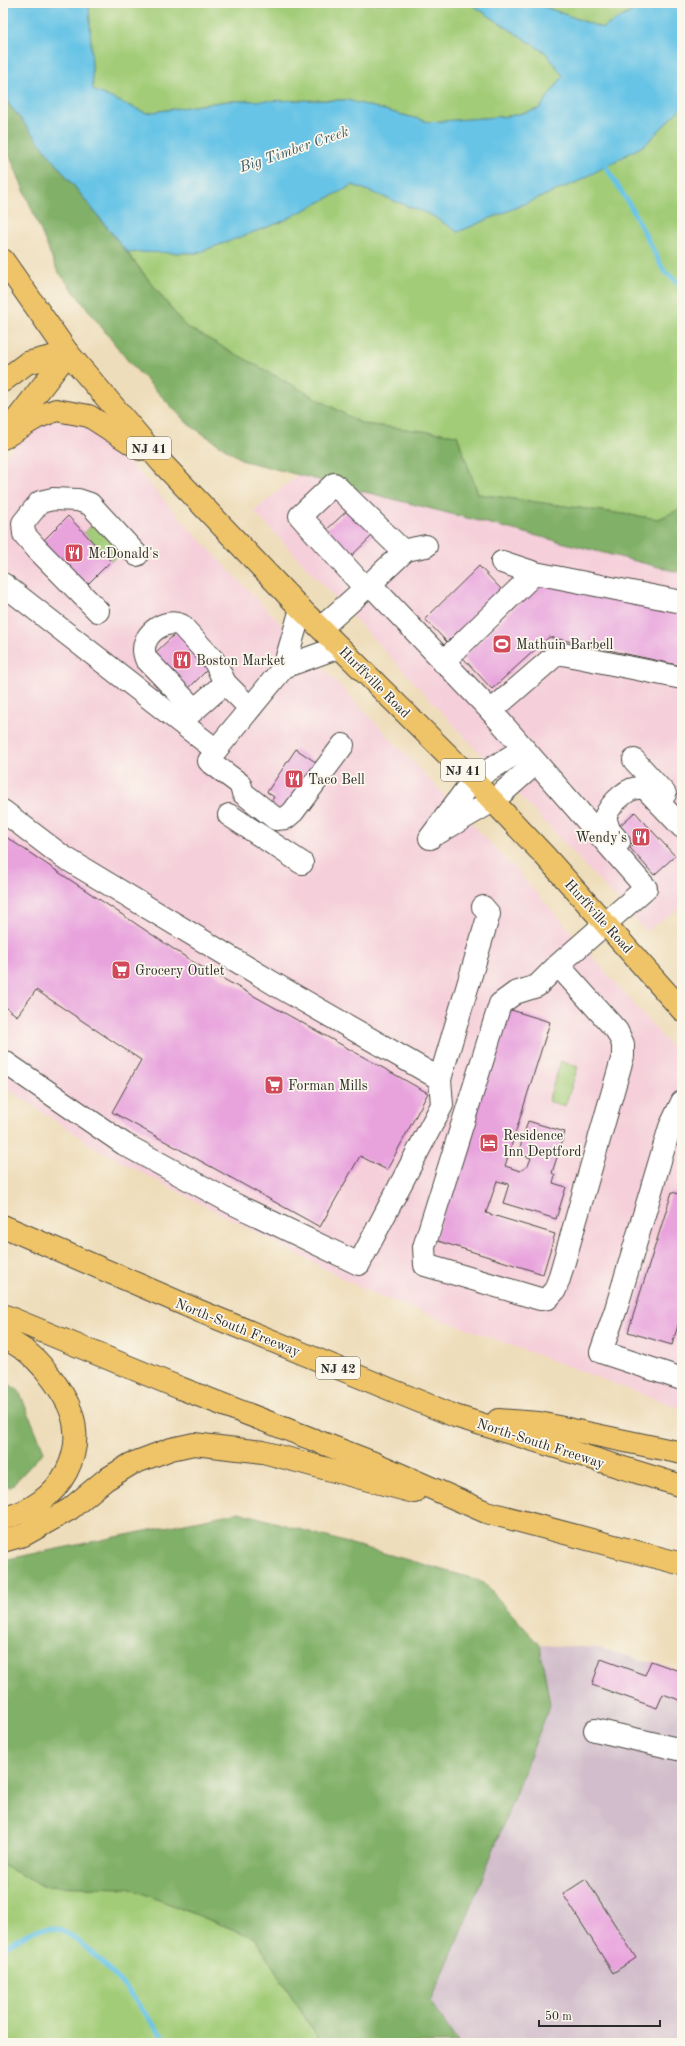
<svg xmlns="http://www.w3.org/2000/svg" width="685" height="2046" viewBox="0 0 685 2046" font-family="'Old Standard TT',serif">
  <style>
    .built { fill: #f5cfda }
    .industrial { fill: #d1bdcb }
    .green { fill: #a2cc77; stroke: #667c51 }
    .forest { fill: #81b068; stroke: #566e4a }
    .water { fill: #68c4e6; stroke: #4a7888 }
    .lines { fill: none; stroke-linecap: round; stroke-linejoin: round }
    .stream { stroke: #68c4e6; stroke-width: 5 }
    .building { fill: #e8a3dd }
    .minor-casing { stroke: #484640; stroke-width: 24 }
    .major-casing { stroke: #484640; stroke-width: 24 }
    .highway-casing { stroke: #484640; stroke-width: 24 }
    .minor { stroke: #fff; stroke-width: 22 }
    .major { stroke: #efc469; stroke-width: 22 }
    .highway { stroke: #efc469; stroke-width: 22 }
    .labels { text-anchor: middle; stroke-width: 3.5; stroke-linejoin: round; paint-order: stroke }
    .shield { fill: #fbf7ec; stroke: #696865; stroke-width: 1 }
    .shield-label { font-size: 13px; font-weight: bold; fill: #2b2b2b }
    .poi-label { font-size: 14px; fill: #2b2b2b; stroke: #fbf7ec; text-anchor: start }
    .street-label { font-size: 14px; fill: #2b2b2b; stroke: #fbf7ec }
    .water-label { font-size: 15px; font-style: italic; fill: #3d5963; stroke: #fbf7ec }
  </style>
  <rect width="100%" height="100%" fill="#fbf7ec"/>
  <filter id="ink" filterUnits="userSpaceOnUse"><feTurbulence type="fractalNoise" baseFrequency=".025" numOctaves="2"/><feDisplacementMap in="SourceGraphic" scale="8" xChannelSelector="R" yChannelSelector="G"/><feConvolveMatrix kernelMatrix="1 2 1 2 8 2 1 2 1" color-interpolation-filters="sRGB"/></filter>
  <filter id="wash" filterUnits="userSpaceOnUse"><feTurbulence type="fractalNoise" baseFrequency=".012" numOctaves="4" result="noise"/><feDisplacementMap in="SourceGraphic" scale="16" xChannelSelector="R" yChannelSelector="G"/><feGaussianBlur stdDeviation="0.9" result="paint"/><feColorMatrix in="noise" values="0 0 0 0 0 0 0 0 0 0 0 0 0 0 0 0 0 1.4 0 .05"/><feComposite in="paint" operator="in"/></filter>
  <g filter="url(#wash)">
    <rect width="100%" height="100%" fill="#eeddba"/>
    <g class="built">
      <polygon points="78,419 104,434 191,530 520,874 682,1059 682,1409 371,1293 99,1150 3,1086 3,460 13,447 41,421"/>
      <polygon points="298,475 682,573 682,905 675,912 646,931 254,511"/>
    </g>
    <polygon class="industrial" points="540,1645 600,1648 682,1672 682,2043 458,2043 430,2001 458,1940 550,1705"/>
    <g class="green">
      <polygon points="89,3 469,3 546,53 563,76 539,109 510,116 429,122 347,100 228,101 146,113 93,90"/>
      <polygon points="534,3 654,3 645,4 602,28"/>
      <polygon points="682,107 682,508 659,519 478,494 457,435 363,424 185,326 127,252 197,253 281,222 353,185 431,215 458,232 579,181 646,144"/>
      <polygon points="98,520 124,550 111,561 84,533"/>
      <polygon points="561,1061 578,1067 565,1106 548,1101"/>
      <polygon points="3,1865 42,1886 129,1888 255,1938 321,2043 3,2043"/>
    </g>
    <g class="forest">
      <polygon points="3,3 8,103 185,326 363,424 457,435 478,494 659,519 682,508 682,573 244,461 188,424 128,361 57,270 9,154 3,125"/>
      <polygon points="3,1380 19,1391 44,1451 11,1487 3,1487"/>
      <polygon points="239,1512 482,1581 540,1645 550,1705 458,1940 430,2001 458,2043 321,2043 255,1938 129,1888 42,1886 3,1865 3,1560"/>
    </g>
    <polygon class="water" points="3,3 89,3 93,90 146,113 228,101 347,100 429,122 510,116 539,109 563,76 546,53 469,3 534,3 602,28 645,4 682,3 682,107 646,144 579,181 458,232 431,215 353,185 281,222 197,253 127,252 8,103"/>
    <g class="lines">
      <g class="stream">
        <polyline points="603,162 631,207 664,271 682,286"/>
        <path d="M3,1948c15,-9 34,-23 53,-19 11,2 20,11 28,17 34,28 57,62 83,97"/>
      </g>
    </g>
    <g id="blocks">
      <g class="building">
        <polygon points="350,508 374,534 348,559 323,533"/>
        <polygon points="68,516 111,561 84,588 38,546"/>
        <polygon points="479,566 502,590 447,642 425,619"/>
        <polygon points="537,586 573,587 682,613 682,666 549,637 492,689 463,658"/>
        <polygon points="177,632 211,666 188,689 154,654"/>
        <polygon points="296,749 320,765 283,812 270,803 274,797 267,792"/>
        <polygon points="635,812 675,856 654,875 630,848 633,845 617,828"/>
        <polygon points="3,835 193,962 428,1093 387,1170 360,1156 320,1227 112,1112 141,1060 36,990 17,1016 3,1005"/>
        <polygon points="508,1009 550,1022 505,1166 520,1171 528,1166 531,1158 518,1154 528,1121 565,1132 552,1173 555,1175 553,1183 566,1187 556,1219 503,1203 509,1184 497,1181 486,1213 555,1234 543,1274 435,1240"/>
        <polygon points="672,1192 682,1195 682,1312 672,1345 628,1332"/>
        <polygon points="601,1659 645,1675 651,1661 682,1672 682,1701 663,1694 657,1708 592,1685"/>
        <polygon points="586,1879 636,1958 613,1973 563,1894"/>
      </g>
    </g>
  </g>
  <g filter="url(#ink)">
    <use href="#blocks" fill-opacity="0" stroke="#484640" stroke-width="1"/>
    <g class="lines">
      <defs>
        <g id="minor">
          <polyline points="426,546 406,550 370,584 491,711"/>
          <polyline points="502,562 535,573 682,602"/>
          <polyline points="3,584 216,750 284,667 301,609"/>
          <polyline points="366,589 300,516 334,484 404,552"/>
          <polyline points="98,611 37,549 24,534 23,523 40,502 53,499 78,500 90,504 137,555"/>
          <polyline points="321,628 370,584"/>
          <polyline points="443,662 535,573"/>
          <polyline points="284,667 339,647"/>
          <path d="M194,709l-48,-50c-1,-3 -2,-6 -2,-9 0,-17 21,-32 37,-25l34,37 10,21"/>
          <polyline points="184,719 225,683 250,708"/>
          <polyline points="634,760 665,794"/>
          <polyline points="209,761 240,784 243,793 276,819 286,818 293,812 343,745"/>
          <polyline points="3,811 62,856 278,986 440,1079 489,914 483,907"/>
          <polyline points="229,815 302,863"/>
          <polyline points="438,833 493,801 536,763"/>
          <polyline points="430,838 473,780 523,749"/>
          <path d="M619,842l-10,-12 -4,-13c6,-14 25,-34 41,-28l36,38"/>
          <polyline points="558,965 537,986 515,993 500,1004 424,1247 425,1265 540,1299 548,1298 555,1290 559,1279 623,1056 623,1044 617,1031 558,965 646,888 491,711 558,653 682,678"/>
          <polyline points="3,1061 124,1144 232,1203 359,1264 442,1105 440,1079"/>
          <polyline points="682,1102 670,1127 616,1309 601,1352 682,1379"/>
          <polyline points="595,1730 682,1750"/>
        </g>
        <g id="major">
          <polyline points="3,260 68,353 162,463 301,609 473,780 545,856 682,1010"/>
          <polyline points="3,381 27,363 68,353"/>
          <polyline points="10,428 68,353"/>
          <polyline points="3,438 36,418 56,410 89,416 140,449"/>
        </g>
        <g id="highway">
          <polyline points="3,1226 197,1310 455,1416 682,1486"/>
          <polyline points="3,1315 180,1388 374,1463 486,1512 682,1564"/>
          <path d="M3,1336c7,5 15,10 23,15 14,11 28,29 37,44 33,52 -4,112 -60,123"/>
          <polyline points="498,1420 539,1423 682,1453"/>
          <polyline points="3,1541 24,1535 70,1509 105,1480 131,1464 171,1449 194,1444 263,1452 414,1492"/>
        </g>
      </defs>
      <use href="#minor" class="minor-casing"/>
      <use href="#major" class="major-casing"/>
      <use href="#highway" class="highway-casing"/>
      <use href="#minor" class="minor"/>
      <use href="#major" class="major"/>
      <use href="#highway" class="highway"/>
    </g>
  </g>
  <defs>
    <symbol id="restaurant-square" viewBox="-11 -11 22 22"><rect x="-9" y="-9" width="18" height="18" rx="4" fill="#d1495b" stroke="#fbf7ec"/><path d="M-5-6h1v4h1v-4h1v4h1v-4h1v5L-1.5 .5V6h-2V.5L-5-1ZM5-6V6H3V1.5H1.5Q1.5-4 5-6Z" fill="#fff"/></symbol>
    <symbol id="stadium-square" viewBox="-11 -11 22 22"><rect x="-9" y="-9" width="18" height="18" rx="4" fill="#d1495b" stroke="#fbf7ec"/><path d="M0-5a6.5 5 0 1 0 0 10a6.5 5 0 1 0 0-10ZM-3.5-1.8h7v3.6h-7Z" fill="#fff"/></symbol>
    <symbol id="supermarket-square" viewBox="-11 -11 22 22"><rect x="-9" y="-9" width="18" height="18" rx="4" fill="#d1495b" stroke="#fbf7ec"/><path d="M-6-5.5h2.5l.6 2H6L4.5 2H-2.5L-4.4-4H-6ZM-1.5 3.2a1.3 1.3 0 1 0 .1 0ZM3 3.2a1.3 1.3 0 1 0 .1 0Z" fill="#fff"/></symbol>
    <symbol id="hotel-square" viewBox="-11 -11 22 22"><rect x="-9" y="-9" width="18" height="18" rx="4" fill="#d1495b" stroke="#fbf7ec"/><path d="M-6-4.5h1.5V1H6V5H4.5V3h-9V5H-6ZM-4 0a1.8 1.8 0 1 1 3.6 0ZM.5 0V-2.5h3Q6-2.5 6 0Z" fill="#fff"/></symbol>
  </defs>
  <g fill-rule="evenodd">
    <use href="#restaurant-square" x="63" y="542" width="22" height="22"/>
    <use href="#stadium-square" x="491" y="633" width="22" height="22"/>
    <use href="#restaurant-square" x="171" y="649" width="22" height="22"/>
    <use href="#restaurant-square" x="283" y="768" width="22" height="22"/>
    <use href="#restaurant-square" x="630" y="826" width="22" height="22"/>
    <use href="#supermarket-square" x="110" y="959" width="22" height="22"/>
    <use href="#supermarket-square" x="263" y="1074" width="22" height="22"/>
    <use href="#hotel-square" x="478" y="1132" width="22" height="22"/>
  </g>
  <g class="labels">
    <g class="shield">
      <rect x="127" y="437" width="44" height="22" rx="3"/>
      <rect x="441" y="759" width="44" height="22" rx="3"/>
      <rect x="316" y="1357" width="44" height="22" rx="3"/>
    </g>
    <g class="shield-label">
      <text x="149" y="453">NJ 41</text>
      <text x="463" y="775">NJ 41</text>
      <text x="338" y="1373">NJ 42</text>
    </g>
    <g class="poi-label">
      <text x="88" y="558">McDonald's</text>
      <text x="516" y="649">Mathuin Barbell</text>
      <text x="196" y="665">Boston Market</text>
      <text x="308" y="784">Taco Bell</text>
      <text x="627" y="842" text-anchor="end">Wendy's</text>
      <text x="135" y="975">Grocery Outlet</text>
      <text x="288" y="1090">Forman Mills</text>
      <text x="503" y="1140">Residence<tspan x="503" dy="16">Inn Deptford</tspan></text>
    </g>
    <g class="street-label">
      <text transform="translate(375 682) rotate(45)" y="5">Hurffville Road</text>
      <text transform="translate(599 916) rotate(48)" y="5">Hurffville Road</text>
      <text transform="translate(238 1327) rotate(22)" y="5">North-South Freeway</text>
      <text transform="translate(541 1443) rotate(18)" y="5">North-South Freeway</text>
    </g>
    <g class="water-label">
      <text transform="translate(294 149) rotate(-19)" y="5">Big Timber Creek</text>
    </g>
  </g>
  <rect width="685" height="2046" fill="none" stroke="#fbf7ec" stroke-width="16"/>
  <path d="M539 2020v6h121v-6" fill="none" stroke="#2b2b2b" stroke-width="2"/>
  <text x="545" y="2020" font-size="12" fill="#2b2b2b" stroke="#fbf7ec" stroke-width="3" paint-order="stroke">50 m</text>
</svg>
